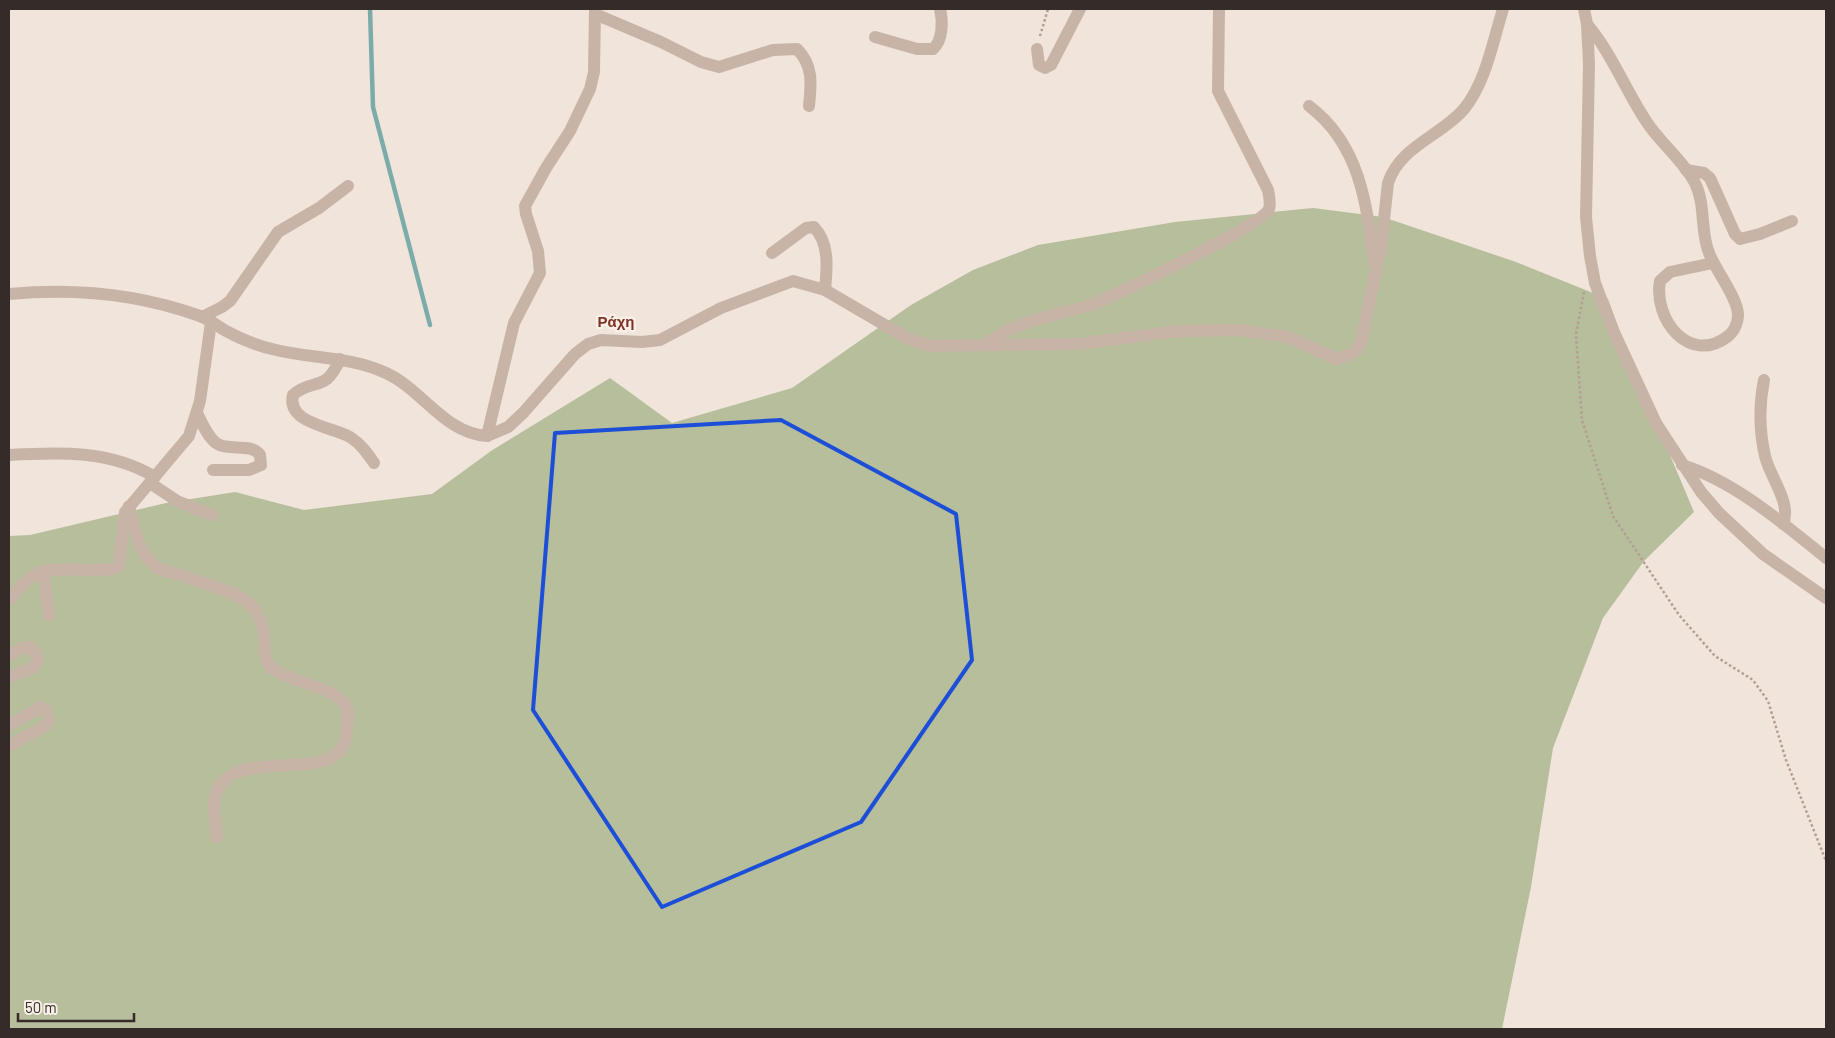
<svg xmlns="http://www.w3.org/2000/svg" width="1835" height="1038" viewBox="0 0 1835 1038" font-family="Barlow,sans-serif">
  <style>
    .green { fill: #b6be9c }
    .lines { fill: none; stroke-linecap: round; stroke-linejoin: round }
    .stream { stroke: #7bacaa; stroke-width: 4.5 }
    .path { stroke: #b39e92; stroke-width: 2.5; stroke-dasharray: 2.5 2.5; stroke-linecap: butt }
    .minor { stroke: #c8b4a7; stroke-width: 12 }
    .marked { fill: none; stroke: #1d4ed8; stroke-width: 4; stroke-linejoin: round }
    .labels { text-anchor: middle; stroke-width: 5; stroke-linejoin: round; paint-order: stroke }
    .neighbourhood-label { font-size: 15px; font-weight: bold; fill: #7f3325; stroke: #f8efe7 }
  </style>
  <rect width="100%" height="100%" fill="#f0e4db"/>
  <polygon class="green" points="1313,208 1383,217 1516,262 1608,299 1632,365 1694,512 1644,561 1603,618 1553,748 1531,887 1502,1029 9,1029 9,536 30,535 166,503 235,492 304,510 432,494 491,451 610,378 672,423 792,388 911,305 973,270 1038,245 1175,222"/>
  <g class="lines">
    <polyline class="stream" points="370,9 373,107 430,325"/>
    <g class="path">
      <polyline points="1040,36 1048,9"/>
      <polyline points="1584,292 1576,334 1582,420 1613,516 1679,615 1715,656 1753,680 1768,701 1786,760 1826,861"/>
    </g>
    <g class="minor">
      <polyline points="1584,9 1587,24 1589,64 1586,217 1590,256 1595,283 1613,330 1656,423 1701,492 1719,513 1763,554 1826,598"/>
      <path d="M595,14l66,28 40,20 18,5 54,-17 24,-1c17,17 14,36 12,57"/>
      <path d="M1587,24c25,30 38,65 59,97 14,22 37,39 49,62 11,22 5,48 14,70 7,18 28,44 29,61 0,9 -4,18 -11,23 -38,28 -74,-18 -67,-56l10,-9 43,-9"/>
      <path d="M875,37l42,12h16c10,-9 10,-28 7,-40"/>
      <polyline points="1037,49 1039,65 1045,68 1051,65 1080,9"/>
      <path d="M1309,106c51,38 58,99 65,158"/>
      <polyline points="1686,170 1704,173 1710,178 1735,234 1740,239 1760,234 1792,221"/>
      <path d="M772,253l34,-25 8,-1c16,17 13,41 11,63"/>
      <path d="M9,294c63,-6 130,0 191,22 9,3 17,10 26,15 15,8 29,14 46,18 38,10 78,7 114,24 37,17 58,60 101,63l27,-113 26,-50 -2,-22 -12,-37 -1,-8 21,-38 24,-37 20,-42 4,-17 1,-63"/>
      <polyline points="202,317 222,307 230,301 278,232 319,208 348,186"/>
      <path d="M986,345c30,-27 73,-28 109,-42 25,-10 166,-77 174,-94 2,-6 0,-13 -1,-19l-50,-99 1,-82"/>
      <path d="M340,359c-15,35 -27,18 -47,36 -7,29 41,32 57,42 11,7 17,16 24,26"/>
      <path d="M1764,380c-5,25 -5,50 1,76 5,22 27,46 18,68"/>
      <path d="M197,413c5,10 10,23 19,30 12,9 35,-1 44,12l1,10 -12,5h-36"/>
      <path d="M487,436l21,-9 15,-14 52,-59 13,-10 13,-4 41,2 18,-2 61,-32 72,-27 32,9 82,48 23,8 147,-2 102,-13 60,-1 49,7 49,22 15,-5 5,-4 4,-8 20,-95 7,-64c12,-37 53,-47 76,-74 22,-27 29,-68 39,-100"/>
      <path d="M9,455c51,-3 101,-5 146,22"/>
      <path d="M1682,465c52,16 102,59 144,93"/>
      <polyline points="150,483 177,501 212,515"/>
      <path d="M129,506c5,22 9,47 28,62 22,7 73,21 89,33 10,7 16,20 18,32 2,13 -3,27 9,36 19,14 66,17 75,41 0,10 0,24 -4,34 -18,40 -108,2 -127,47 -6,13 -1,32 0,46"/>
      <polyline points="43,571 49,615"/>
      <path d="M9,600c10,-11 19,-24 33,-28 19,-7 65,3 77,-6l6,-54 64,-76 11,-35 11,-79"/>
      <polyline points="9,656 22,648 30,647 34,651 38,660 34,667 9,677"/>
      <polyline points="9,725 41,707 45,709 49,720 45,726 9,746"/>
    </g>
  </g>
  <path class="marked" d="M781,420l175,94 16,146 -111,162 -199,85 -129,-197 22,-277z"/>
  <g class="labels">
    <g class="neighbourhood-label">
      <text x="616" y="327">Ράχη</text>
    </g>
  </g>
  <rect width="1835" height="1038" fill="none" stroke="#352b28" stroke-width="20"/>
  <path d="M18 1013v8h116v-8" fill="none" stroke="#352b28" stroke-width="2.5"/>
  <text x="25" y="1013" font-size="15" fill="#352b28" stroke="#f8efe7" stroke-width="4" paint-order="stroke">50 m</text>
</svg>
